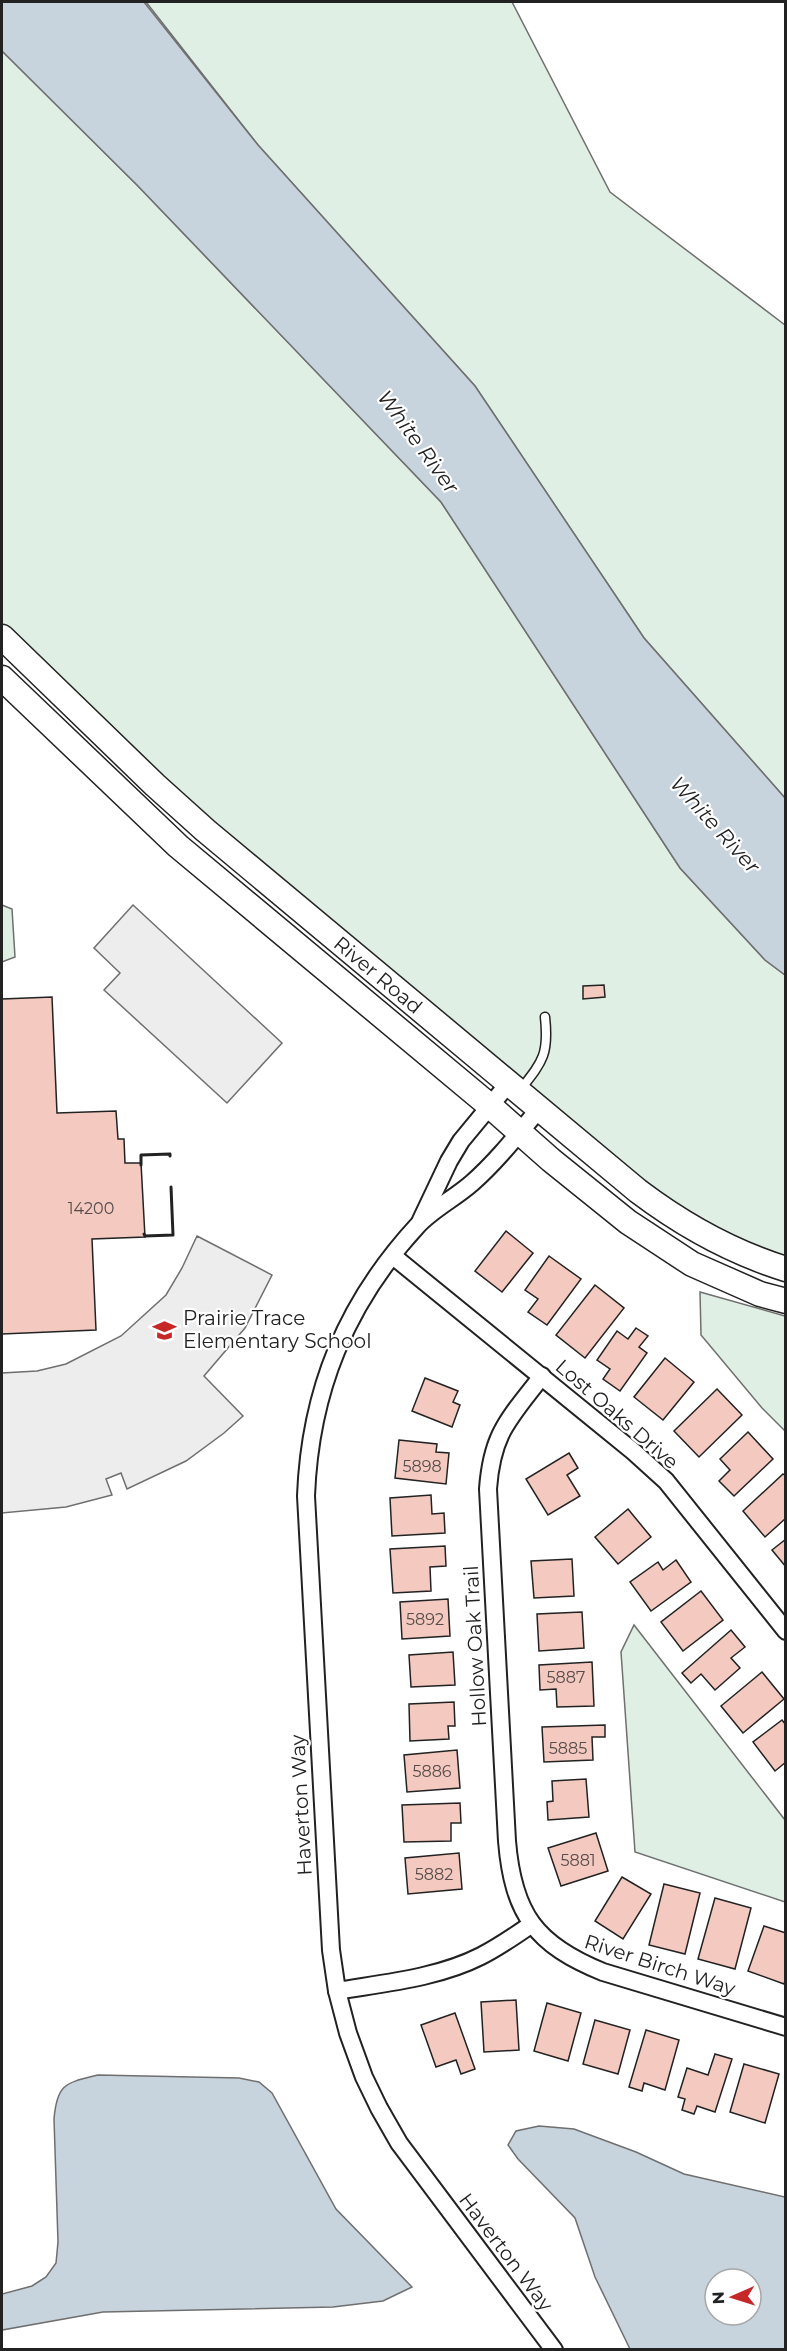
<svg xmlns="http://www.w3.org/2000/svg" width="787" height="2351" viewBox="0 0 787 2351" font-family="Montserrat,sans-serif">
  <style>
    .green { fill: #e0efe3; stroke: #6f6f6f; stroke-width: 1.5 }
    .parking { fill: #ededed; stroke: #6f6f6f; stroke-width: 1.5 }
    .water { fill: #c7d3dd; stroke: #6f6f6f; stroke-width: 1.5; fill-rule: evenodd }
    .building { fill: #f3c9c0; stroke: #222; stroke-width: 1.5 }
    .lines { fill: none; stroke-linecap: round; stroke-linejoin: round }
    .lane-casing { stroke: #222; stroke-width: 11 }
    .street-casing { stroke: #222; stroke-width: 20 }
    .secondary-casing { stroke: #222; stroke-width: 27 }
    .lane { stroke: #fff; stroke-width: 8 }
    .street { stroke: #fff; stroke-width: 16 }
    .secondary { stroke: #fff; stroke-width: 24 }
    .wall { stroke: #222; stroke-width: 3 }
    .labels { text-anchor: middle; stroke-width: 4.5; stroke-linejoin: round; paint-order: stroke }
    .number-label { font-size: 16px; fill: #564c4a }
    .street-label { font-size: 20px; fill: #222; stroke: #fff }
    .poi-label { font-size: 20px; fill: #222; stroke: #fff; text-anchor: start }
    .water-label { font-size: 21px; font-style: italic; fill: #222; stroke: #fff }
  </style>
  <rect width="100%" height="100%" fill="#fff"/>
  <g class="green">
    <polygon points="146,2 512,2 610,192 785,325 785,798 644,638 475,386 258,145"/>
    <polygon points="2,51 137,185 441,502 680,868 765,960 785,975 785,1269 776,1266 580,1143 2,639"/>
    <polygon points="2,905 12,909 15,957 2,962"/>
    <polygon points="700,1292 785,1316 785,1431 762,1408 701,1335"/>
    <polygon points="634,1625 785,1820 785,1902 635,1852 621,1652"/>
  </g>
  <g class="parking">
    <polygon points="133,905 282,1043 227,1103 104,990 120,973 94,948"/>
    <polygon points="197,1236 272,1275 245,1328 204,1376 243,1416 224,1433 186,1461 127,1489 121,1473 106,1479 112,1495 66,1507 2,1513 2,1373 37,1371 66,1364 121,1336 166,1295 182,1268"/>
  </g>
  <g class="water">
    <polygon points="2,2 144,2 258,145 475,386 644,638 785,798 785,975 765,960 680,868 441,502 137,185 2,51"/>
    <path d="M98,2075l141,3 20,4 13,11 64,116 76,78 -29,14 -50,6 -230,5 -101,18v-36l30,-8 14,-9 10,-14 2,-21 -4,-123c3,-36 12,-36 44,-44z"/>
    <path d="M539,2126l35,3 62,23 48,22 101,23v152h-155l-35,-72 -20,-59 -57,-59 -10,-14 8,-14zM715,2279h36v36h-36z"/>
  </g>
  <g class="building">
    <polygon points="604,985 605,997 583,999 583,986"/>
    <polygon points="52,997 57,1113 116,1111 118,1139 124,1139 125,1163 141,1163 145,1237 92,1239 96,1330 2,1334 2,999"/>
    <polygon points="506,1231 533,1253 502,1292 475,1271"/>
    <polygon points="549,1256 581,1279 547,1325 528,1312 538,1299 525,1290"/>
    <polygon points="595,1285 624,1308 585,1358 556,1335"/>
    <polygon points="636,1328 648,1336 639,1347 647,1353 620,1391 603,1379 610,1369 597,1360 617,1331 628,1339"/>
    <polygon points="665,1358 694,1382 663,1420 634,1397"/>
    <polygon points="425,1378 458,1391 453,1402 460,1405 452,1427 412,1411"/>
    <polygon points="717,1389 742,1415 699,1457 674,1431"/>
    <polygon points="748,1432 773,1459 734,1496 719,1481 730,1470 720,1459"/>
    <polygon points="399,1440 437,1444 436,1452 449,1453 446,1484 395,1478"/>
    <polygon points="569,1453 578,1468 567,1475 580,1496 548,1515 526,1479"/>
    <polygon points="783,1474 786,1476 786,1518 765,1537 743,1511"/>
    <polygon points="431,1495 432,1514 444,1513 445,1533 392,1536 390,1498"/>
    <polygon points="628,1509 651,1537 618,1564 595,1537"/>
    <polygon points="786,1539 786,1567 772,1550"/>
    <polygon points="445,1546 446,1566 430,1567 431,1591 393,1593 390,1549"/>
    <polygon points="572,1559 574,1596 534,1598 531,1561"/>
    <polygon points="676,1560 691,1582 651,1611 630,1582 658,1562 663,1570"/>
    <polygon points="701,1591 723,1620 683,1651 661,1622"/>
    <polygon points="448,1599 450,1636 402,1639 400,1602"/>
    <polygon points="582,1612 584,1648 539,1651 537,1614"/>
    <polygon points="731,1630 745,1647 731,1658 740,1668 715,1690 701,1674 691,1683 682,1673"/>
    <polygon points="453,1652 455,1685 411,1687 409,1655"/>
    <polygon points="592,1662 594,1706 557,1707 556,1689 540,1690 539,1665"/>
    <polygon points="762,1672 784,1699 743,1733 721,1706"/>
    <polygon points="454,1702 455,1726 448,1726 449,1739 410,1741 409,1704"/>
    <polygon points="782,1720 786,1725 786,1762 775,1771 753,1742"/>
    <polygon points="605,1725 605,1737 592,1737 593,1760 544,1762 542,1727"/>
    <polygon points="457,1750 460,1788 407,1792 404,1755"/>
    <polygon points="586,1779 589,1817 548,1820 547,1802 553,1801 552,1781"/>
    <polygon points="460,1803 461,1823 451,1823 451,1841 404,1842 402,1805"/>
    <polygon points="596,1833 608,1871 561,1886 548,1848"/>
    <polygon points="459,1853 462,1889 408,1894 405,1858"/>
    <polygon points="622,1877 651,1894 623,1939 595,1921"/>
    <polygon points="664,1884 700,1893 685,1954 649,1945"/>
    <polygon points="715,1898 751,1908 735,1969 698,1959"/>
    <polygon points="764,1926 786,1933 786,1978 784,1984 748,1971"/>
    <polygon points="516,2000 519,2050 484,2052 481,2002"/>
    <polygon points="547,2003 581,2013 568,2061 534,2051"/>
    <polygon points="455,2013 475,2069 461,2074 456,2060 436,2067 421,2025"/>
    <polygon points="595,2020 630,2030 618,2074 583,2064"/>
    <polygon points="646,2030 679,2040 665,2090 644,2083 642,2091 629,2087"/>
    <polygon points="715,2054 732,2059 715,2112 697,2106 694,2114 682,2110 685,2099 678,2097 687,2068 708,2075"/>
    <polygon points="744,2064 779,2074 765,2123 730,2112"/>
  </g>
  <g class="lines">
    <defs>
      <path id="lane" d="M521,1089c22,-28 28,-35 24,-72"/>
      <g id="street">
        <path d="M539,1109c-21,25 -42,52 -67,74 -17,15 -39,26 -54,42 -72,78 -108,166 -112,271l25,454 6,41 11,42 16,44 15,31 20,35 155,207"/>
        <polyline points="421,1220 449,1161 461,1141 508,1084"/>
        <polyline points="393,1256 634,1452 666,1481 786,1631"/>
        <path d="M542,1376c-33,43 -50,57 -54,113l19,352c6,73 29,104 96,131l183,55"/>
        <path d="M337,1991c47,-8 101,-13 144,-35 18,-9 35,-21 51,-32"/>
      </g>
      <g id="secondary">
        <path d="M2,637l153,148 50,45 433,361c45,34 93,61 148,78"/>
        <polyline points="2,678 178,846 490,1106 551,1160 628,1222 692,1264 760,1294 786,1301"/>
      </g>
    </defs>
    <use href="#lane" class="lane-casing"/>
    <use href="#street" class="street-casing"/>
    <use href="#secondary" class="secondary-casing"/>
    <use href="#lane" class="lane"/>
    <use href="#street" class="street"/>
    <use href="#secondary" class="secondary"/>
    <g class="wall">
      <polyline points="141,1165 141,1155 170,1154 170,1156"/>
      <polyline points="144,1234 145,1236 173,1235 171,1187"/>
    </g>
  </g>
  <defs>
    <symbol id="school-bare" viewBox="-9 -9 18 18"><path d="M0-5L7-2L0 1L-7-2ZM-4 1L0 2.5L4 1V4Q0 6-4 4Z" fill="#c62828" stroke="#fff" stroke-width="2.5" paint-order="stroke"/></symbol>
  </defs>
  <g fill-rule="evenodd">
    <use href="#school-bare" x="148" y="1314" width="33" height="33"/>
  </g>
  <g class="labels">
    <g class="number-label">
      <text x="91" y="1214">14200</text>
      <text x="422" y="1472">5898</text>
      <text x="425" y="1625">5892</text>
      <text x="566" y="1683">5887</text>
      <text x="568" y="1754">5885</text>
      <text x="432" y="1777">5886</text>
      <text x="578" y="1866">5881</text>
      <text x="434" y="1880">5882</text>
    </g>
    <g class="street-label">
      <text transform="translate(378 975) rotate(40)" y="7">River Road</text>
      <text transform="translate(617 1414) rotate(41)" y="7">Lost Oaks Drive</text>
      <text transform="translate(475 1646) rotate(-93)" y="7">Hollow Oak Trail</text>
      <text transform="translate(301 1805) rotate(-93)" y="7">Haverton Way</text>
      <text transform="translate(660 1965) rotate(18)" y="7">River Birch Way</text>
      <text transform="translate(506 2252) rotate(53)" y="7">Haverton Way</text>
    </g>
    <g class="poi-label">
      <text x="183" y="1325">Prairie Trace<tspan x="183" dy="23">Elementary School</tspan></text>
    </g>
    <g class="water-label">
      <text transform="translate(418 442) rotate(54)" y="7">White River</text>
      <text transform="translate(715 825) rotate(48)" y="7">White River</text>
    </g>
  </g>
  <rect width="787" height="2351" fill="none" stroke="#222222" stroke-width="6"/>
  <g transform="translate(733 2297) rotate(267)"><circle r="28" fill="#ffffff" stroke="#a7a7a7" stroke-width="1.5"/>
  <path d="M0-4.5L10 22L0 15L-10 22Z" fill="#c62828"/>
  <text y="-9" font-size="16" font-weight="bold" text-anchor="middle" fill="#222222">N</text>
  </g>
</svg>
